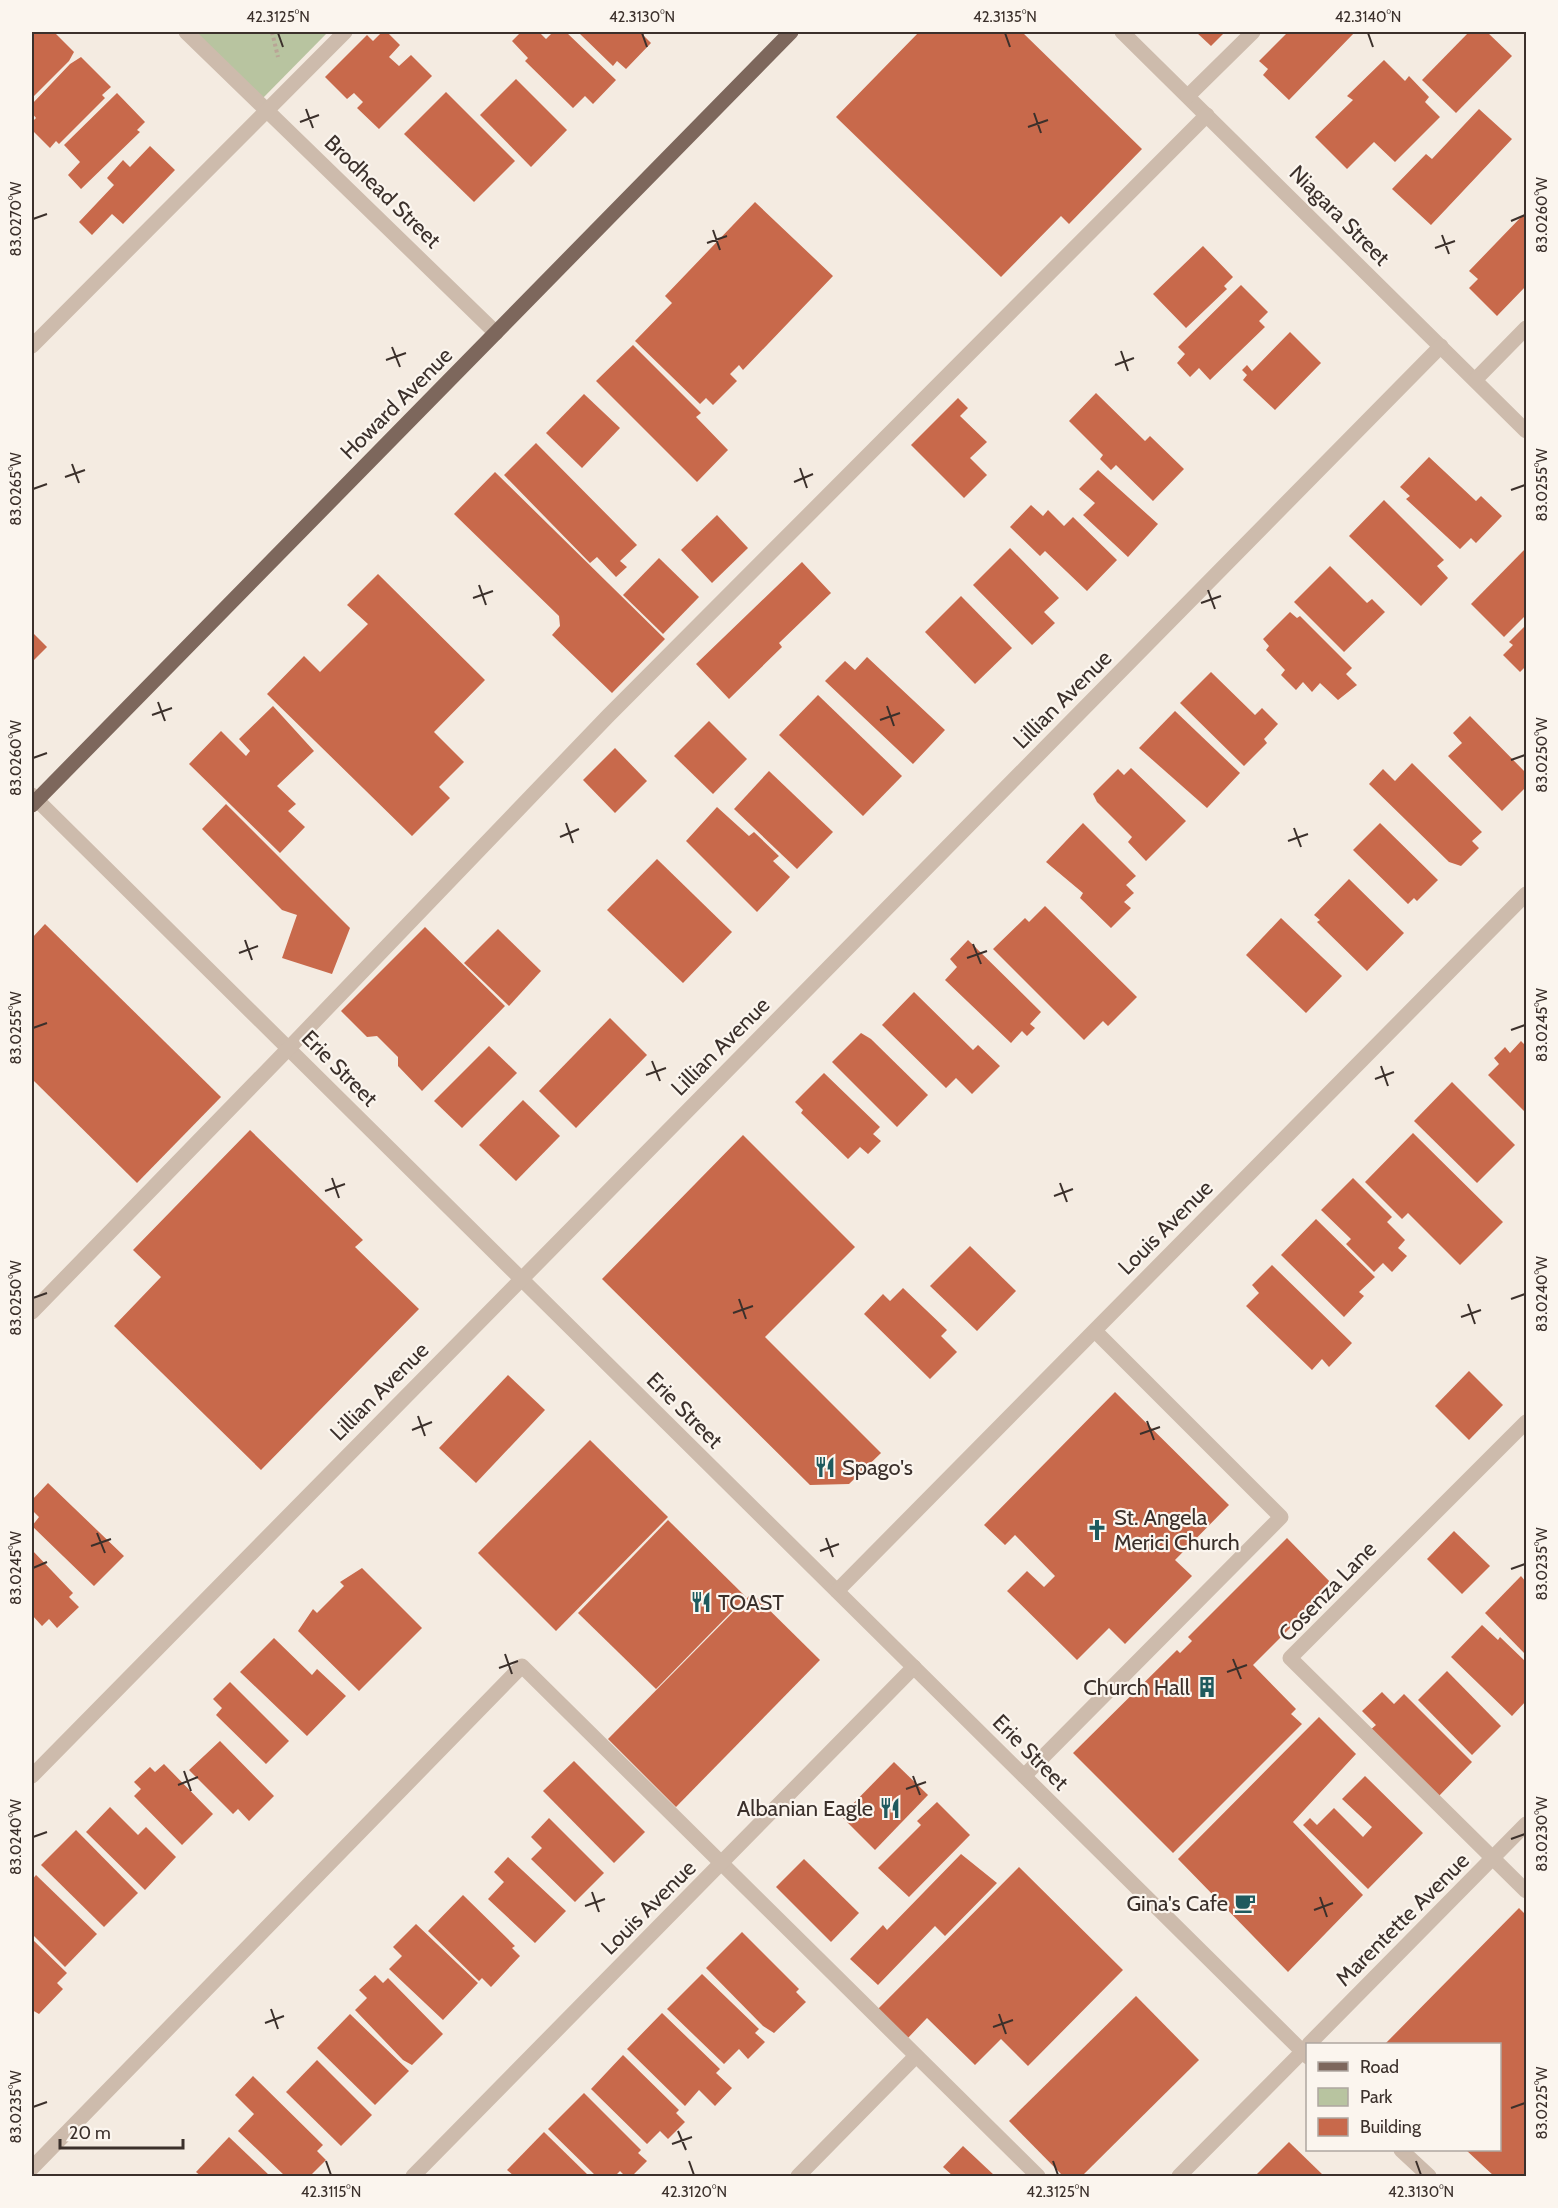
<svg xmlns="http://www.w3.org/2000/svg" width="1558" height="2208" viewBox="0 0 1558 2208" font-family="Cabin,sans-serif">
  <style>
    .green { fill: #b8c4a0 }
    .building { fill: #c8694b }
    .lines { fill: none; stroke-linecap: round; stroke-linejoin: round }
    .path { stroke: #b9a596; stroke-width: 4; stroke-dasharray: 3 3; stroke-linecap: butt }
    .minor { stroke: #cdbbac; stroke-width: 15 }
    .major { stroke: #7d675c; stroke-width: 15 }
    .ticks { fill: none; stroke: #3b302b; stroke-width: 2 }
    .labels { text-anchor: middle; stroke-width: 4.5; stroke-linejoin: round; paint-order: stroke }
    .street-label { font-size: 22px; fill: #3b302b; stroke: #fbf5ee }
    .poi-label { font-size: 22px; fill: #3b302b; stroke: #fbf5ee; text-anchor: start }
    .neatline { fill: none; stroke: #3b302b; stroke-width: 2 }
    .ticks-label { font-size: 15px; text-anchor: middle; fill: #3b302b }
  </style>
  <rect width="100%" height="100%" fill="#f4ebe1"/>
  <polygon class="green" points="189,32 328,32 261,100"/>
  <g class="building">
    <polygon points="35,32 54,32 74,52 69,61 32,98 32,35"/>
    <polygon points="382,32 387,32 400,45 389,57 399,66 411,55 432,76 379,129 357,108 363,102 354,93 347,99 325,77 367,35 373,41"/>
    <polygon points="521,32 539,32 546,39 553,32 566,32 616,80 593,104 585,96 573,108 525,61 528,58 512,41"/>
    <polygon points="578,32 647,32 643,35 651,43 626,69 617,61 613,66"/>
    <polygon points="919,32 1022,32 1142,149 1069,224 1061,216 1001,277 836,117"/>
    <polygon points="1196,32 1225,32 1211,46"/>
    <polygon points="1288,32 1355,32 1289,100 1263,75 1268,69 1259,61"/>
    <polygon points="1469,32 1487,32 1512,56 1456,113 1422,80"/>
    <polygon points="81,57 111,87 102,95 105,98 59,144 56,141 50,148 32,130 32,122 36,118 32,113 32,104 70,64"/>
    <polygon points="1384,60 1405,81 1409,76 1429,97 1425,102 1440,117 1395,162 1374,142 1347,169 1315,137 1353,100 1347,96"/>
    <polygon points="516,79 567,130 531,167 480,115"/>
    <polygon points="446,92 515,161 474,202 404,134"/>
    <polygon points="117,93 145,122 137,130 140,132 81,189 68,175 80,162 64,145"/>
    <polygon points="1479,109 1512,139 1431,225 1392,189 1426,154 1432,159"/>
    <polygon points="150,146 175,170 123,224 112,214 92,235 79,222 114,185 107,178 123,160 130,167"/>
    <polygon points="755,202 833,276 743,370 739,365 730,374 737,381 713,405 706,398 700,404 635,341 672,303 665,296"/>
    <polygon points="1523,215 1526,218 1526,286 1497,316 1469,288 1478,279 1469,271"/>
    <polygon points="1203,246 1233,277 1224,286 1227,289 1186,328 1153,294"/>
    <polygon points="1241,285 1268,312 1259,321 1265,327 1210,380 1199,368 1190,377 1177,363 1185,354 1178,347"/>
    <polygon points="1290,332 1321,363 1275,410 1243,380 1247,375 1242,370 1247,365 1252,371"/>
    <polygon points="633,345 701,413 696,417 728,450 697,482 596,381"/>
    <polygon points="1096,393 1145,441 1150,436 1184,469 1153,501 1116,465 1111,470 1100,459 1103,455 1069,421"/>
    <polygon points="584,394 620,428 582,468 546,433"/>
    <polygon points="958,398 968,408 960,416 987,442 970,458 987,475 964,498 911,445"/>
    <polygon points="536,443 637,545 620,561 627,567 616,577 597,557 590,563 504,475"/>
    <polygon points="1429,457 1476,501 1481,496 1502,516 1476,543 1471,538 1460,549 1406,499 1410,496 1400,487"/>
    <polygon points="1098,470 1158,524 1128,557 1083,515 1095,503 1079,489"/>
    <polygon points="495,472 665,639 612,693 552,635 560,626 559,616 454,514"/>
    <polygon points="1384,500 1444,560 1437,566 1448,578 1421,606 1349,536"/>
    <polygon points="1031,505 1043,516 1048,510 1064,526 1073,517 1117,560 1087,591 1045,551 1040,556 1010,527"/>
    <polygon points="717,515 748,548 712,583 681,550"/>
    <polygon points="1010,548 1059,598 1044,612 1055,623 1032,645 973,585"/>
    <polygon points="1526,548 1526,615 1504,637 1471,604"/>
    <polygon points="659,558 699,597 663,634 623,595"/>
    <polygon points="802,562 831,593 779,643 782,647 729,699 696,664"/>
    <polygon points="1330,566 1367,603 1372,599 1385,612 1344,652 1294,602"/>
    <polygon points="378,574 485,680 434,732 464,762 439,787 450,798 412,836 267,694 304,656 320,672 368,624 347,605"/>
    <polygon points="961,596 1012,648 975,684 925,632"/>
    <polygon points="1290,612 1297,618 1300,616 1352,668 1346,674 1357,685 1338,700 1320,683 1312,692 1303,682 1296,690 1281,675 1285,670 1266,650 1269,646 1263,639"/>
    <polygon points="1526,625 1526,666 1520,672 1503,655 1513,645 1509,642"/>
    <polygon points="32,632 47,647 32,662"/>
    <polygon points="867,657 945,730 913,764 825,681 845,661 855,670"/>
    <polygon points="1211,672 1255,715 1262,708 1278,724 1264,739 1267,743 1244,766 1180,703"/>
    <polygon points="818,695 902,776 863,816 779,735"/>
    <polygon points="273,706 314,751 277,786 296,804 288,811 305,827 280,853 189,764 221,731 246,756 250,751 239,739"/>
    <polygon points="1175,711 1240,773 1207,808 1139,748"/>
    <polygon points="1470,716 1526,773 1526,787 1502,811 1448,756 1462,743 1453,733"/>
    <polygon points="709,721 747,759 713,794 674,756"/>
    <polygon points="615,748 647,781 615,813 583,780"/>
    <polygon points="1412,763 1482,832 1472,841 1479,848 1461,866 1449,862 1369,784 1383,769 1395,781"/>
    <polygon points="1131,768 1186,821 1146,861 1128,842 1132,837 1097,802 1093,794 1118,769 1124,775"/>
    <polygon points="769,771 833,832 797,869 734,809"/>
    <polygon points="226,804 350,928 332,974 282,958 297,915 282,910 202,829"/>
    <polygon points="717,807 749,836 754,832 779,856 773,861 790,877 757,912 686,841"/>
    <polygon points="1083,823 1136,876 1126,885 1134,893 1124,902 1131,908 1111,928 1080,898 1083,893 1046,862"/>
    <polygon points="1380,823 1438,880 1417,901 1414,898 1408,904 1353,850"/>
    <polygon points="657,859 732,932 683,983 607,910"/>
    <polygon points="1349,879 1404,933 1367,971 1317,922 1320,920 1314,915"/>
    <polygon points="1045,906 1137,997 1108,1026 1103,1021 1084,1040 993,949 1025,918 1029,922"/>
    <polygon points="1281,918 1342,976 1306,1013 1246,955"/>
    <polygon points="45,924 221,1097 137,1183 32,1079 32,938"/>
    <polygon points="425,927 505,1006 422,1091 398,1066 398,1057 377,1036 367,1037 341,1011"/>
    <polygon points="498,929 541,971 509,1006 464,963"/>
    <polygon points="968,940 1041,1012 1030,1024 1035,1028 1027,1036 1022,1031 1011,1043 945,980 957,967 950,959"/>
    <polygon points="914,992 973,1050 978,1045 1000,1066 972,1094 956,1078 946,1088 882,1025"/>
    <polygon points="610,1018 647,1055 576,1128 539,1091"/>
    <polygon points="861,1033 871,1039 928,1095 897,1127 832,1062"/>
    <polygon points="1521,1041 1526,1046 1526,1113 1488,1075 1499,1064 1494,1058 1505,1047 1510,1053"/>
    <polygon points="489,1046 517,1073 462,1128 434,1101"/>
    <polygon points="824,1073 880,1127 873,1134 881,1141 868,1154 860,1147 848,1159 801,1113 803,1110 795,1102"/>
    <polygon points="1452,1082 1515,1145 1477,1183 1414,1121"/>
    <polygon points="523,1100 560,1136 516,1181 479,1145"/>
    <polygon points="250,1130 363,1240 355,1247 419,1309 261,1470 114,1326 161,1277 133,1250"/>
    <polygon points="1413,1133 1503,1222 1460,1265 1408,1213 1402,1219 1365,1182"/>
    <polygon points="743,1135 855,1247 765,1337 881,1453 849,1484 810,1485 602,1279"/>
    <polygon points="1353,1178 1392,1217 1387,1222 1405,1240 1398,1248 1407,1256 1392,1272 1383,1263 1374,1272 1346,1244 1351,1239 1321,1210"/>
    <polygon points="1316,1219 1375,1277 1359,1292 1364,1296 1344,1317 1281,1255"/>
    <polygon points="970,1246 1016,1291 977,1331 930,1286"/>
    <polygon points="1272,1265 1352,1343 1329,1367 1322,1359 1312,1370 1246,1306 1259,1293 1252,1285"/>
    <polygon points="903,1288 947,1330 941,1336 957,1352 930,1379 864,1314 883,1294 890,1301"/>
    <polygon points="1469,1371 1503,1405 1469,1440 1435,1406"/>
    <polygon points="508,1375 545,1410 476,1483 439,1448"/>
    <polygon points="1115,1392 1229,1505 1175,1560 1192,1576 1125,1644 1109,1628 1077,1660 1007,1591 1027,1571 1044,1587 1055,1576 1015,1535 1005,1545 984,1525"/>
    <polygon points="590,1440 668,1517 556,1631 478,1553"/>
    <polygon points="48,1483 124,1556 94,1586 32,1526 39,1517 32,1510 32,1500"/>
    <polygon points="668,1520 746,1597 656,1689 578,1613"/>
    <polygon points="1454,1531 1490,1566 1462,1594 1427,1559"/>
    <polygon points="1287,1538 1333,1585 1253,1665 1296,1709 1291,1714 1302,1724 1173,1853 1073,1753 1177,1650 1180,1653 1192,1641 1188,1637"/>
    <polygon points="32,1550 73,1593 69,1597 79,1607 57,1628 49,1619 42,1626 32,1615"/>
    <polygon points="362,1568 422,1628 359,1691 298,1631 313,1609 317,1613 344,1586 340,1582"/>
    <polygon points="1521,1576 1526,1582 1526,1655 1485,1613"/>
    <polygon points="752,1593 820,1660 676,1807 608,1739"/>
    <polygon points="1482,1625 1498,1640 1500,1637 1526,1662 1526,1701 1512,1716 1451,1657"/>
    <polygon points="274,1638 312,1675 317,1669 346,1696 307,1736 240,1672"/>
    <polygon points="1447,1671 1501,1726 1472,1755 1418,1700"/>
    <polygon points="230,1682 289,1741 266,1764 216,1715 222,1708 213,1699"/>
    <polygon points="1382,1692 1394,1704 1404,1694 1472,1762 1437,1798 1369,1731 1376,1725 1362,1711"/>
    <polygon points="1319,1717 1356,1754 1293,1822 1363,1895 1288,1972 1178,1859"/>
    <polygon points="220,1741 274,1796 249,1821 238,1809 233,1814 189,1770"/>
    <polygon points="574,1761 645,1832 614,1863 543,1791"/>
    <polygon points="894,1762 928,1795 875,1850 841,1816"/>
    <polygon points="164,1764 213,1814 182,1845 134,1796 141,1789 134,1782 150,1767 155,1772"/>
    <polygon points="1365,1776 1423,1833 1368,1889 1303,1825 1310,1818 1317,1825 1334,1808 1363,1837 1372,1827 1342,1799"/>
    <polygon points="937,1802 970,1835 909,1897 878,1868 921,1825 917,1821"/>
    <polygon points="110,1807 138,1835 146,1827 176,1857 145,1890 86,1832"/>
    <polygon points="549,1818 604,1873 575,1902 531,1859 542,1848 531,1837"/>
    <polygon points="76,1830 138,1893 104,1927 41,1865"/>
    <polygon points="961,1854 997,1883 945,1936 935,1926 878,1985 850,1959 883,1925 887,1930"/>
    <polygon points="508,1857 566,1911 535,1943 488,1899 504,1882 494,1872"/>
    <polygon points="804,1859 859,1913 831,1942 776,1887"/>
    <polygon points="1019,1867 1123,1970 1028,2066 1001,2039 975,2065 927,2018 906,2040 876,2011"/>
    <polygon points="36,1875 97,1934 65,1967 32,1934 32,1880"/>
    <polygon points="463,1895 515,1946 512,1948 520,1956 491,1987 482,1978 479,1981 428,1931"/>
    <polygon points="1519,1908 1526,1915 1526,2176 1494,2176 1466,2150 1500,2150 1500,2044 1385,2044"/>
    <polygon points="416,1924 478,1983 443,2020 389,1969 402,1956 393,1947"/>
    <polygon points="742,1932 799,1989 796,1992 806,2002 774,2033 763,2026 706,1968"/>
    <polygon points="32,1939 67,1973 57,1983 63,1989 39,2014 32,2010"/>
    <polygon points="702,1974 759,2029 755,2033 765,2042 748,2059 739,2049 724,2064 667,2009"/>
    <polygon points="375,1975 383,1983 388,1978 443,2034 412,2065 403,2060 355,2010 367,1998 359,1990"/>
    <polygon points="1136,1996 1199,2060 1082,2176 1063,2176 1009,2121"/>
    <polygon points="662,2013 720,2069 716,2073 732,2088 715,2106 699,2090 685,2106 627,2049"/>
    <polygon points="350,2014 409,2071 375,2105 317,2048"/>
    <polygon points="623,2055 679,2110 676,2113 685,2122 668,2139 660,2131 647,2144 591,2089"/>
    <polygon points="317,2060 372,2115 341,2146 286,2092"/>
    <polygon points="253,2076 323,2145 317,2151 326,2160 310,2176 285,2176 238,2131 254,2114 235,2095"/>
    <polygon points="584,2093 641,2150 638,2153 647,2161 632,2176 625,2176 620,2171 615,2176 596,2176 548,2129"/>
    <polygon points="544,2132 589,2176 514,2176 507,2170"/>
    <polygon points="229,2137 270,2176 201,2176 196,2172"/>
    <polygon points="1289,2142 1324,2176 1255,2176"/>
    <polygon points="963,2146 995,2176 953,2176 943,2167"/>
  </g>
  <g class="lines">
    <polyline class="path" points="272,32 278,57"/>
    <g class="minor">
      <polyline points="186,32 496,333"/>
      <polyline points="1122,32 1526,431"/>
      <polyline points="1188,96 1253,32"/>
      <polyline points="32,346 345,32"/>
      <polyline points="1475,380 1526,328"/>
      <polyline points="32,795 1308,2057"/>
      <polyline points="32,1312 288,1049 608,716 1207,115"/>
      <polyline points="1526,1422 1290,1658 1526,1891"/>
      <polyline points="837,1591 1526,894"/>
      <polyline points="32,1776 1441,346"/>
      <polyline points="1024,1776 1281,1517 1095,1331"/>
      <polyline points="1309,2044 1526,1824"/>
      <polyline points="1401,2150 1429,2176"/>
      <polyline points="32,2168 522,1666 1038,2176"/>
      <polyline points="413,2176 914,1667"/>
      <polyline points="798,2176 916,2056"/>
      <polyline points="1179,2176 1308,2046"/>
    </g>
    <polyline class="major" points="32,805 791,32"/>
  </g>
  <path class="ticks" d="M278,33l5,14M642,33l5,14M1005,33l5,14M1368,33l5,14M306,109l7,19M1034,113l7,20M300,122l19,-7M1028,127l20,-7M33,219l14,-5M1511,221l14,-6M713,230l7,20M1442,235l7,19M707,243l20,-7M1435,248l20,-7M392,347l8,20M1121,351l7,20M386,360l20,-7M1115,365l19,-7M72,464l7,19M800,468l7,20M65,477l20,-7M794,482l19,-8M33,489l14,-5M1511,490l14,-5M479,585l7,20M1208,590l7,19M473,598l20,-7M1201,603l20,-7M158,702l7,19M887,706l7,20M152,715l20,-7M880,720l20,-7M33,758l14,-5M1511,760l14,-5M566,823l7,20M1294,828l7,19M560,837l19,-8M1288,841l20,-7M245,940l7,20M973,944l8,20M239,953l19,-7M967,958l20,-7M33,1028l14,-5M1511,1030l14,-5M652,1061l8,20M1381,1066l7,20M646,1075l20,-7M1375,1079l19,-7M332,1178l7,20M1060,1183l7,19M325,1191l20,-7M1054,1196l19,-7M33,1298l14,-5M739,1299l7,20M1511,1299l14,-5M1468,1304l7,20M733,1313l20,-7M1461,1317l20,-7M418,1416l7,20M1147,1421l7,19M412,1430l20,-8M1140,1434l20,-7M97,1533l8,20M826,1538l7,19M91,1546l20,-7M820,1551l19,-7M33,1568l14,-6M1511,1569l14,-5M505,1654l7,20M1233,1659l8,20M499,1668l19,-7M1227,1672l20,-7M184,1771l7,20M913,1776l7,19M178,1785l20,-8M906,1789l20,-7M33,1837l14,-5M1511,1839l14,-5M592,1892l7,20M1320,1897l7,20M585,1906l20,-7M1314,1910l19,-7M271,2009l7,20M999,2014l7,20M265,2023l19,-7M993,2027l20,-7M33,2107l14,-5M1511,2108l14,-5M678,2131l8,19M672,2144l20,-7M326,2161l5,14M689,2161l5,14M1053,2161l5,14M1416,2161l5,14"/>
  <defs>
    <symbol id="restaurant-bare" viewBox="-9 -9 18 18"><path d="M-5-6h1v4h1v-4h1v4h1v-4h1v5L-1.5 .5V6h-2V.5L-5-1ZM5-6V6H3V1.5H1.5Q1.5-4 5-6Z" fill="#1f5a5e" stroke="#fbf5ee" stroke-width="2.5" paint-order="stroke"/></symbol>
    <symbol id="church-bare" viewBox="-9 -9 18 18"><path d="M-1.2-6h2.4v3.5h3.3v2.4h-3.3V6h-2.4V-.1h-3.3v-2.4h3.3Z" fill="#1f5a5e" stroke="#fbf5ee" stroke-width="2.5" paint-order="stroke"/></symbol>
    <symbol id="building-bare" viewBox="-9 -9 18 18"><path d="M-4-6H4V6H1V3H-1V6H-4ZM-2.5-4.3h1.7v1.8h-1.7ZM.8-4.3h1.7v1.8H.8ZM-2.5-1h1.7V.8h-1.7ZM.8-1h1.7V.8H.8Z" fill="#1f5a5e" stroke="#fbf5ee" stroke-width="2.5" paint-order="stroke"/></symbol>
    <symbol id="cafe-bare" viewBox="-9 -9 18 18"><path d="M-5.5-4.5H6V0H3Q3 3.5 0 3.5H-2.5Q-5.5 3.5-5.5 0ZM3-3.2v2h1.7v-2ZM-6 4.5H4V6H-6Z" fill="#1f5a5e" stroke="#fbf5ee" stroke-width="2.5" paint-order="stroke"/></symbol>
  </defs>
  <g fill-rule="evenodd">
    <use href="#restaurant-bare" x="810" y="1452" width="30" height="30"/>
    <use href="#church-bare" x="1082" y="1515" width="30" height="30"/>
    <use href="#restaurant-bare" x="686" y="1587" width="30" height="30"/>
    <use href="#building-bare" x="1192" y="1672" width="30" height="30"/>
    <use href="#restaurant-bare" x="875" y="1793" width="30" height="30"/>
    <use href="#cafe-bare" x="1230" y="1888" width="30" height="30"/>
  </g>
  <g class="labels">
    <g class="street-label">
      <text transform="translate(383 191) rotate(44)" y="8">Brodhead Street</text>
      <text transform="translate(1340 215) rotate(45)" y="8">Niagara Street</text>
      <text transform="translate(396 403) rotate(-45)" y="8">Howard Avenue</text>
      <text transform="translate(1062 699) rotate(-45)" y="8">Lillian Avenue</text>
      <text transform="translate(720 1046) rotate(-45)" y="8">Lillian Avenue</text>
      <text transform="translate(340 1068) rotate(45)" y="8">Erie Street</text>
      <text transform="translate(1165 1227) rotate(-45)" y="8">Louis Avenue</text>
      <text transform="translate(379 1391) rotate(-45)" y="8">Lillian Avenue</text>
      <text transform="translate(685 1410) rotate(45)" y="8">Erie Street</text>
      <text transform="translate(1327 1591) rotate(-46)" y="8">Cosenza Lane</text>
      <text transform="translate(1031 1752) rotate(45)" y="8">Erie Street</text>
      <text transform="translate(648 1907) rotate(-45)" y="8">Louis Avenue</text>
      <text transform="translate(1402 1919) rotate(-45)" y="8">Marentette Avenue</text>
    </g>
    <g class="poi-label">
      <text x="842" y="1475">Spago's</text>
      <text x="1114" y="1525">St. Angela<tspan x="1114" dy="25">Merici Church</tspan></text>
      <text x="718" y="1610">TOAST</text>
      <text x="1190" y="1695" text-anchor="end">Church Hall</text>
      <text x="873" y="1816" text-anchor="end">Albanian Eagle</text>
      <text x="1228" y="1911" text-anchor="end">Gina's Cafe</text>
    </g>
  </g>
  <rect width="1558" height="2208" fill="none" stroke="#fbf5ee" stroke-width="66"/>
  <rect x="1306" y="2043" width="195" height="108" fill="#fbf5ee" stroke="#aea6a0" stroke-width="1.5"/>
  <rect x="1318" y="2062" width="30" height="9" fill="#7d675c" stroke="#aea6a0" stroke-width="1.5"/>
  <text x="1360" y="2073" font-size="18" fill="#3b302b">Road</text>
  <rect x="1318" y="2088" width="30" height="18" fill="#b8c4a0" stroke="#aea6a0" stroke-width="1.5"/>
  <text x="1360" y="2103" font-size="18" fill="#3b302b">Park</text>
  <rect x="1318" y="2118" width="30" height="18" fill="#c8694b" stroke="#aea6a0" stroke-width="1.5"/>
  <text x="1360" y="2133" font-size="18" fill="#3b302b">Building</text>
  <path d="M60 2139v9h123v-9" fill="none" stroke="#3b302b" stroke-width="3"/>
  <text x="69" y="2139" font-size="18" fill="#3b302b" stroke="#fbf5ee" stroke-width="4.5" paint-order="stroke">20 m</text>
  <rect x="33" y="33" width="1492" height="2142" class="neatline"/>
  <g class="ticks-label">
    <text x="278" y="22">42.3125°N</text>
    <text x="642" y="22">42.3130°N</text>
    <text x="1005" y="22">42.3135°N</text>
    <text x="1368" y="22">42.3140°N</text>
    <text transform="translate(1542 215) rotate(-90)" y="5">83.0260°W</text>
    <text transform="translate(16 219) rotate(-90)" y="5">83.0270°W</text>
    <text transform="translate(1542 485) rotate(-90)" y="5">83.0255°W</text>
    <text transform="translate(16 489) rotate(-90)" y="5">83.0265°W</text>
    <text transform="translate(1542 755) rotate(-90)" y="5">83.0250°W</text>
    <text transform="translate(16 758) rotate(-90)" y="5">83.0260°W</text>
    <text transform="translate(1542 1025) rotate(-90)" y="5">83.0245°W</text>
    <text transform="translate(16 1028) rotate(-90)" y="5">83.0255°W</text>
    <text transform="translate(1542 1294) rotate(-90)" y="5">83.0240°W</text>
    <text transform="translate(16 1298) rotate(-90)" y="5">83.0250°W</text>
    <text transform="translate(1542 1564) rotate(-90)" y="5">83.0235°W</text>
    <text transform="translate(16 1568) rotate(-90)" y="5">83.0245°W</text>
    <text transform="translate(1542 1834) rotate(-90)" y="5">83.0230°W</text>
    <text transform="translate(16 1837) rotate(-90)" y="5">83.0240°W</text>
    <text transform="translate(1542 2103) rotate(-90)" y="5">83.0225°W</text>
    <text transform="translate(16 2107) rotate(-90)" y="5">83.0235°W</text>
    <text x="331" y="2197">42.3115°N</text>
    <text x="694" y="2197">42.3120°N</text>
    <text x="1058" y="2197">42.3125°N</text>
    <text x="1421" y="2197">42.3130°N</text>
  </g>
</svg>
